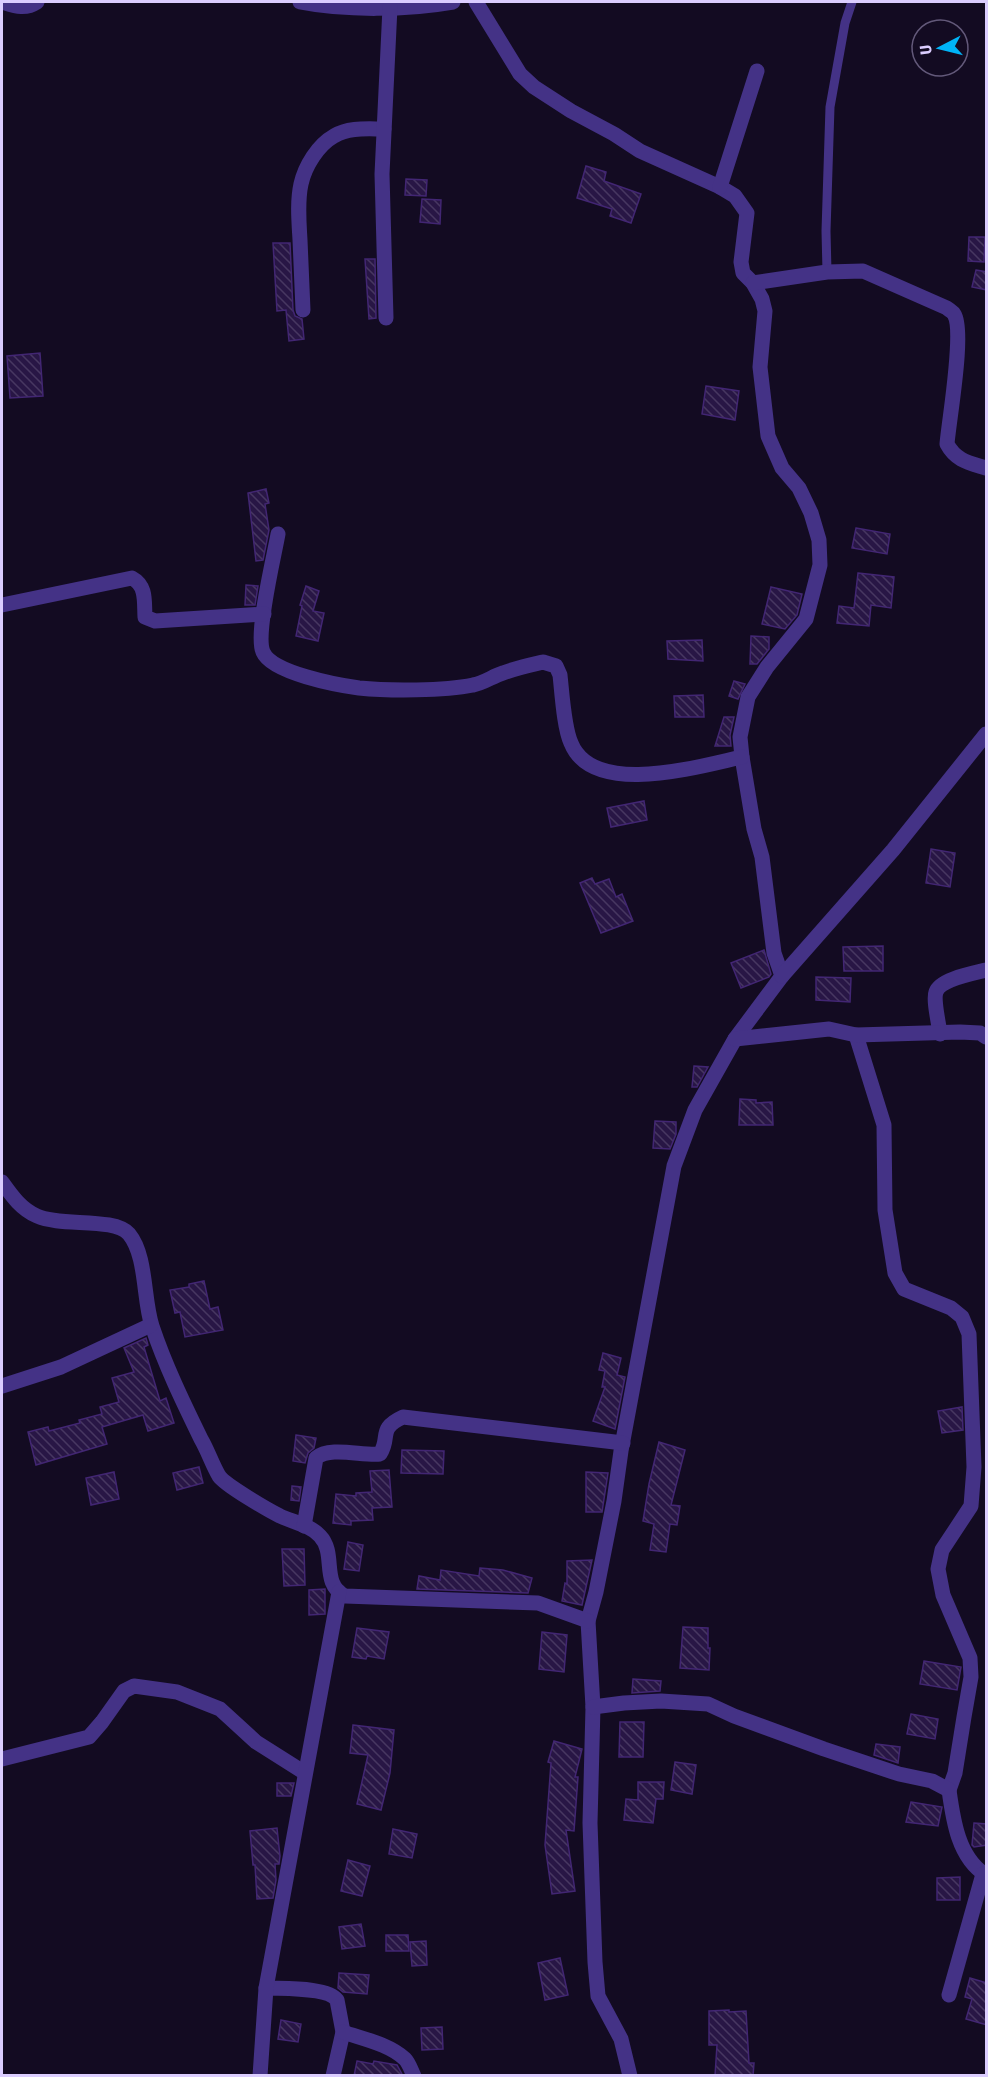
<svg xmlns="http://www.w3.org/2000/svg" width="988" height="2077" viewBox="0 0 988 2077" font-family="'Fira Sans Condensed',sans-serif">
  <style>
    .building { fill: url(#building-back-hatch); stroke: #422673; stroke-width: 1.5 }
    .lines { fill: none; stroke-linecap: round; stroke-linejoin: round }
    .service { stroke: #443286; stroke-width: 9 }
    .minor { stroke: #443286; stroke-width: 15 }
  </style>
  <defs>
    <pattern id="building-back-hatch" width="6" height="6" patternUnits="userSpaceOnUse" patternTransform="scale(1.5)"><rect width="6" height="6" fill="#281645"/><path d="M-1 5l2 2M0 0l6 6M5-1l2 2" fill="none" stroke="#473761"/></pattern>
  </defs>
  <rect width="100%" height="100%" fill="#130b22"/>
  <g class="building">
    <polygon points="586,166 606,172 604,181 641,194 631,223 610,216 612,209 577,198"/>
    <polygon points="406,179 427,180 426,196 405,195"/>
    <polygon points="422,199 441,200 440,224 420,222"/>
    <polygon points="969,237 985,237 984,262 968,261"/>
    <polygon points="273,243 290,243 293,310 295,316 302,319 304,339 289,341 286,310 277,311"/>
    <polygon points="365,259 375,259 376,318 369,319"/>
    <polygon points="976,270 987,272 987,290 972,287"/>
    <polygon points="40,353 43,396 10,398 7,356"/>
    <polygon points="706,386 739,391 735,420 702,414"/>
    <polygon points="266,489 269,503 265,504 269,530 263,560 256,561 248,493"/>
    <polygon points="856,528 890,534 887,554 852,548"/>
    <polygon points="858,573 894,577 891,608 871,605 869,626 837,623 839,606 854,608"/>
    <polygon points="246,585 258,586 255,605 245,605"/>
    <polygon points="306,586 319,591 313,611 324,613 318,641 296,636 302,606 300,605"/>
    <polygon points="771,587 802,594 797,615 785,629 762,624"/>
    <polygon points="751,636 769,637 769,649 757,664 750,664"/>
    <polygon points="702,640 703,661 668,659 667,641"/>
    <polygon points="734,681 745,684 738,699 729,696"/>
    <polygon points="703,695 704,717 675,717 674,696"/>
    <polygon points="724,717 734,717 730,735 731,746 715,746"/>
    <polygon points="644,801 647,820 611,827 607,808"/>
    <polygon points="931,849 955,853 950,887 926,883"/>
    <polygon points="592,878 595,884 609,879 616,897 622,894 633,921 601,933 580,883"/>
    <polygon points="883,946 883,971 844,971 843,947"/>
    <polygon points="764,950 771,974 769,977 741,988 731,963"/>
    <polygon points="816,977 851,978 850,1002 816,1000"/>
    <polygon points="694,1066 708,1067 697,1087 692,1087"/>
    <polygon points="740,1099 756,1100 756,1103 772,1102 773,1125 739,1125"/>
    <polygon points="655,1121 676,1122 676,1134 670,1149 653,1148"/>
    <polygon points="204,1281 210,1309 218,1307 223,1330 185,1337 180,1312 175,1313 170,1290 189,1287 189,1284"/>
    <polygon points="146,1338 148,1345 144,1347 160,1401 166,1398 174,1423 148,1431 143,1415 102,1427 107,1444 36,1465 28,1432 48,1427 49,1431 80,1423 79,1420 102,1414 100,1407 119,1402 112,1378 134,1372 124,1348"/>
    <polygon points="603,1353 621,1358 617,1375 625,1377 615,1429 593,1421 605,1387 602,1387 605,1371 599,1370"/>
    <polygon points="962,1407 963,1430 942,1433 938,1411"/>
    <polygon points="296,1435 316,1438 314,1448 308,1453 305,1463 293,1461"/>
    <polygon points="659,1442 685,1450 671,1505 680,1506 677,1525 670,1524 666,1552 650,1550 654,1524 643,1521 649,1484"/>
    <polygon points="402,1450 444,1451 443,1474 401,1473"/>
    <polygon points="199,1467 203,1483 177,1490 173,1473"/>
    <polygon points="389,1470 392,1507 372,1508 373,1520 351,1521 351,1525 333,1523 336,1494 356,1496 356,1493 372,1492 370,1471"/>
    <polygon points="114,1472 119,1499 91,1505 86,1478"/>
    <polygon points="586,1472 608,1473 602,1512 586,1512"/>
    <polygon points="292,1486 301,1487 299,1501 291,1500"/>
    <polygon points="348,1542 363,1545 359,1571 344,1569"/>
    <polygon points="282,1549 304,1549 305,1585 284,1586"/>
    <polygon points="592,1560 582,1605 562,1601 565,1583 567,1584 567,1561"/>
    <polygon points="480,1568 503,1570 532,1578 528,1593 417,1589 419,1576 440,1580 441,1570 479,1576"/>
    <polygon points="325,1589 325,1614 309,1615 309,1590"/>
    <polygon points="683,1627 708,1628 708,1648 710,1648 709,1670 680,1668"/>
    <polygon points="357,1628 389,1632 384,1659 367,1656 366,1659 352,1657"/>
    <polygon points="542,1632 567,1635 564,1672 539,1669"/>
    <polygon points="924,1661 961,1667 957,1690 920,1684"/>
    <polygon points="633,1679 661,1681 660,1691 632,1693"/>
    <polygon points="911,1714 938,1719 935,1739 907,1734"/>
    <polygon points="620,1722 644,1722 643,1757 619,1757"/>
    <polygon points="353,1725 394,1730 390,1773 381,1810 357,1804 368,1755 350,1753"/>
    <polygon points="554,1741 582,1749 575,1777 578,1777 574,1831 566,1830 575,1891 552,1894 545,1845 551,1763 548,1762"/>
    <polygon points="876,1744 900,1747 898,1763 874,1755"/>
    <polygon points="675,1762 696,1765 692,1794 671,1790"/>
    <polygon points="638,1782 664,1782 663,1799 656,1799 653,1823 624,1820 626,1799 638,1800"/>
    <polygon points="277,1783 294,1783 291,1796 277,1796"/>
    <polygon points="911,1802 942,1807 938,1826 906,1822"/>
    <polygon points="974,1823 987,1824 987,1845 974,1847 972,1845"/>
    <polygon points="277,1828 280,1856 279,1864 275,1864 276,1880 273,1898 257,1899 255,1865 253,1865 250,1831"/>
    <polygon points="393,1829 417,1834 412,1858 389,1854"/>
    <polygon points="348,1860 370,1866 362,1896 341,1891"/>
    <polygon points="960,1877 960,1900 937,1900 937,1878"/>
    <polygon points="361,1924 365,1946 342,1949 339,1927"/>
    <polygon points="386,1935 408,1935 409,1951 386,1951"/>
    <polygon points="426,1941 427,1965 412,1966 410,1942"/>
    <polygon points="560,1958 568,1995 545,2000 538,1963"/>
    <polygon points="339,1973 369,1975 367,1994 343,1992 338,1988"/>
    <polygon points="970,1978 987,1983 987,2025 966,2019 972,1999 965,1997"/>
    <polygon points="729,2010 729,2012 746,2011 749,2063 754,2063 753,2076 715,2076 717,2045 709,2045 709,2011"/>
    <polygon points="281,2020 301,2024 298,2042 278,2039"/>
    <polygon points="442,2027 443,2049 422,2050 421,2028"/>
    <polygon points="357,2061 373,2064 374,2061 397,2065 403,2076 354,2076"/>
  </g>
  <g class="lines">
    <polyline class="service" points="827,272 826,231 830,107 845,23 852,2"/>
    <g class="minor">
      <path d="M2,2c13,4 23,8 35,0"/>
      <path d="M300,2c45,9 108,8 153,0"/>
      <polyline points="476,2 520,74 534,87 571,111 614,134 640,151 720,187 735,196 747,213 741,262 743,273 753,283 762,299 765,311 760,367 768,436 782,468 799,488 811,513 819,540 820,565 806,619 767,667 748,697 740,737 742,757 754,829 762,857 774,953 782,976 735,1039 695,1110 674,1166 621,1451 614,1501 596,1592 588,1621 593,1707 590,1823 595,1962 598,1996 621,2039 630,2076"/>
      <polyline points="720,187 757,71"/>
      <path d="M753,283l74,-11 36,-1 84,37c2,2 6,4 7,6 11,17 -5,105 -7,130 9,17 23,19 39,24"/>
      <path d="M303,310c-1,-24 -2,-47 -3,-70 -1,-18 -3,-38 1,-56 4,-18 17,-39 33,-48 15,-9 33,-7 50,-7"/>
      <polyline points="386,318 382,174 390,7"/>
      <path d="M278,534c-4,23 -23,100 -15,118 9,21 74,33 96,36 30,3 85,3 114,-3 11,-2 20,-9 30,-12 13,-5 27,-8 40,-11l13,4 4,9c2,18 4,53 11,68 22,55 129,23 171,14"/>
      <path d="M2,605l130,-27c15,8 12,24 13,39l10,4 109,-7"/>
      <polyline points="782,976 893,850 986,734"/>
      <path d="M940,1034c-1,-10 -7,-34 -4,-42 4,-13 39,-19 50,-22"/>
      <polyline points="856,1035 884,1125 885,1210 895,1273 904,1289 951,1308 962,1317 969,1334 974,1467 971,1506 942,1550 938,1569 943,1595 970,1658 971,1677 964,1717 955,1773 949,1790"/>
      <polyline points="735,1039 829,1029 856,1035 960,1032 980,1033 986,1037"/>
      <path d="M2,1182c10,14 19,27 35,34 24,11 77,1 92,18 18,22 14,65 23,92 13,39 31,76 49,113 7,12 11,25 18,37 6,9 49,34 61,40 13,6 30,9 40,20 17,18 0,47 25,60l193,7 50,18"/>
      <polyline points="2,1386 61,1367 151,1325"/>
      <path d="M304,1526l12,-68c14,-12 46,-2 64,-4 11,-17 -3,-25 23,-37l220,26"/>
      <path d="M593,1707l31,-4 37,-2 47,3 26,12 90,33 75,25 33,7 17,9c4,29 9,68 37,85"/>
      <polyline points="2,1759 89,1737 102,1722 124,1691 134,1686 177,1692 220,1709 256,1742 305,1773"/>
      <path d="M266,1988c17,1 62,-1 71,12l6,32 -10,44"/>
      <polyline points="949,1995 983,1874"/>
      <path d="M343,2032c20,7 46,12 62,27 4,4 6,11 9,17"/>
      <polyline points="260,2076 266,1988 339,1592"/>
    </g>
  </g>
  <rect width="988" height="2077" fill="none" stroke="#dbcdff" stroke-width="6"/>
  <g transform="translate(940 48) rotate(263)"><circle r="28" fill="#130b22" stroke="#63597a" stroke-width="1.5"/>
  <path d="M0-4.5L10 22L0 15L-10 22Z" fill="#00b4f8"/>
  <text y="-9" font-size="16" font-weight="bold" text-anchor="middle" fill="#dbcdff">U</text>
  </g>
</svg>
